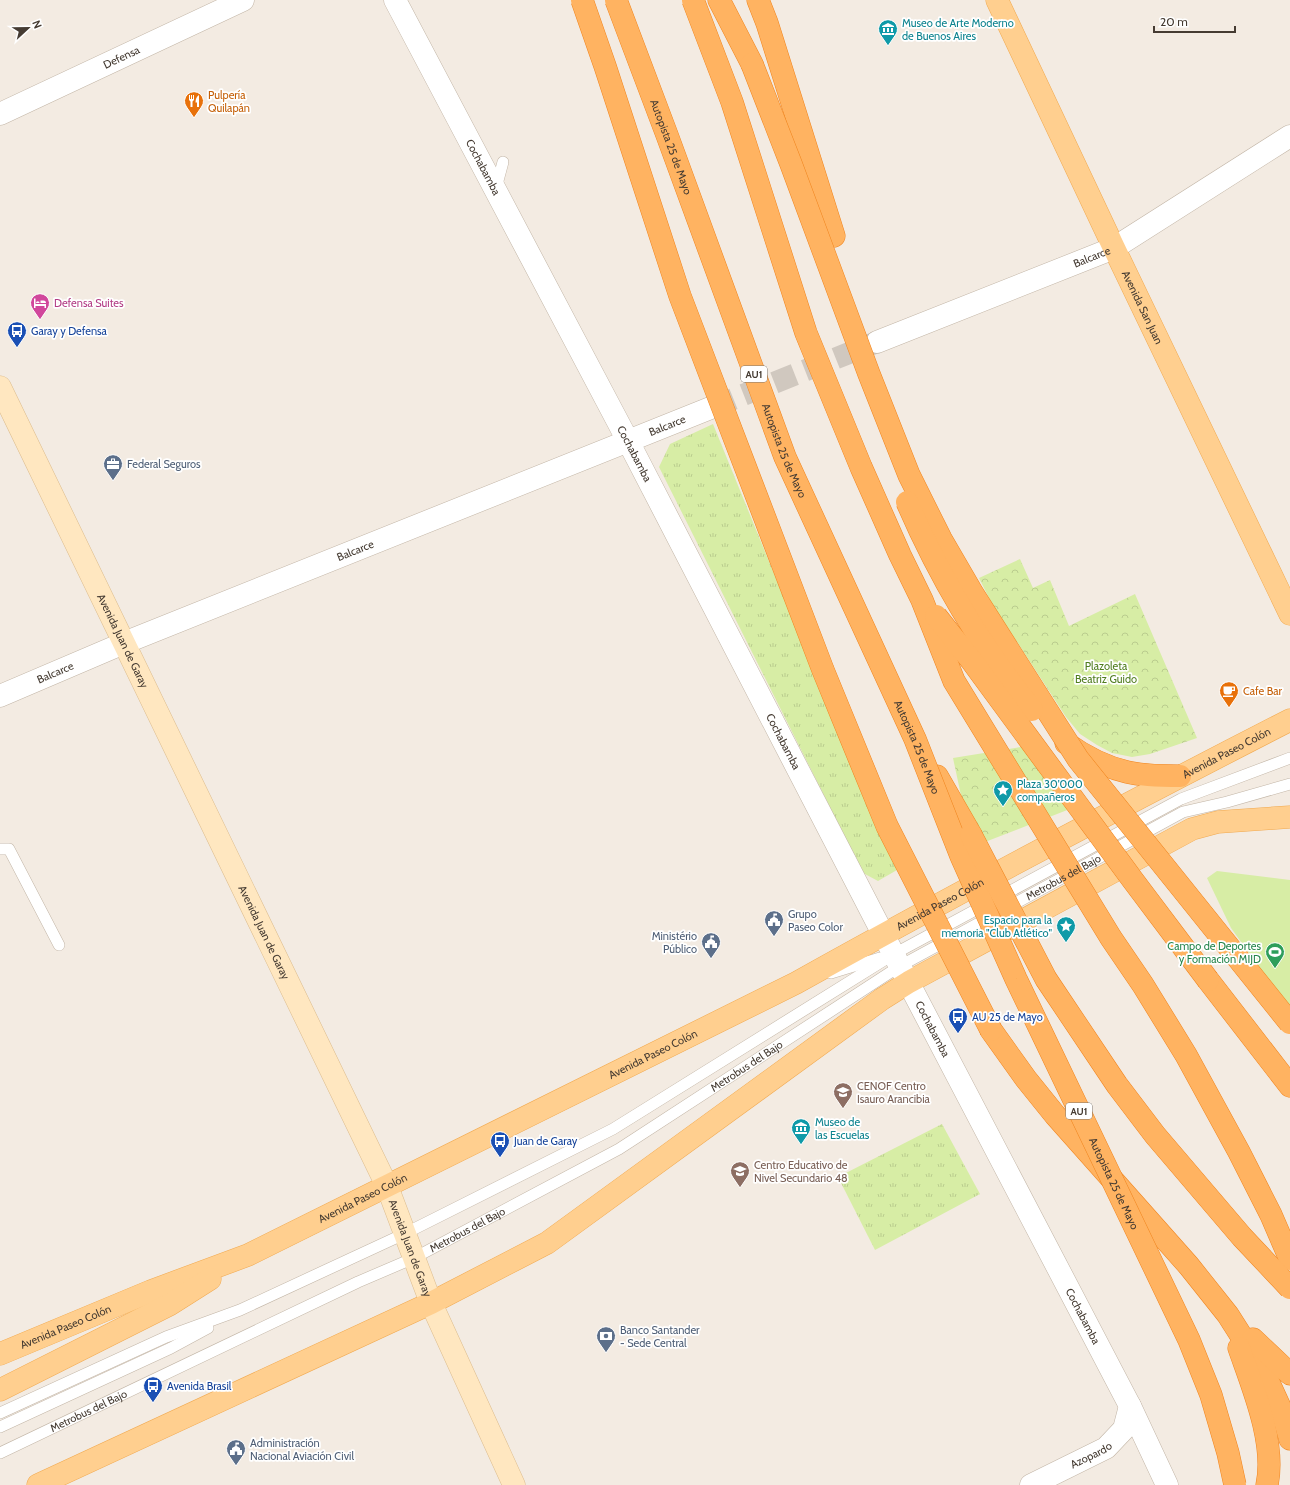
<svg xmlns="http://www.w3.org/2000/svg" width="1290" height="1485" viewBox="0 0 1290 1485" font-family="Cabin,sans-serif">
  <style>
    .grass { fill: url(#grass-tufts) }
    .park { fill: url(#park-crowns) }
    .pitch { fill: #d7eda5 }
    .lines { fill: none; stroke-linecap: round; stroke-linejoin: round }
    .minor-tunnel { stroke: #d0c8bf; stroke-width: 22; stroke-dasharray: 22 11; stroke-linecap: butt }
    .service-casing { stroke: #c2b5a6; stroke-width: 12 }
    .minor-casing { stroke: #c2b5a6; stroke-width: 23 }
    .secondary-casing { stroke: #dcbc8d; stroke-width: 23 }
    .primary-casing { stroke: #f1aa51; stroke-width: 23 }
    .motorway-casing { stroke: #f0851f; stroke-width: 23 }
    .service { stroke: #fff; stroke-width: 11 }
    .minor { stroke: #fff; stroke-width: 22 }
    .secondary { stroke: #ffe7c0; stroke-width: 22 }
    .primary { stroke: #ffcf8f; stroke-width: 22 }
    .motorway { stroke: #ffb361; stroke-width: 22 }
    .motorway-bridge-casing { stroke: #f0851f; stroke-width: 23; stroke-linecap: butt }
    .motorway-bridge { stroke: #ffb361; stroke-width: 22 }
    .labels { text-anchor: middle; stroke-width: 3.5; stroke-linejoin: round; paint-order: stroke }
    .shield { fill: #fff; stroke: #7d7670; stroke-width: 1 }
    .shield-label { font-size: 10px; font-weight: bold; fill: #453b32 }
    .culture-label { font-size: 11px; fill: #0d838f; stroke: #fff; text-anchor: start }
    .street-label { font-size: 11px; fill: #453b32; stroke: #fff }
    .food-label { font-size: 11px; fill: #c56008; stroke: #fff; text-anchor: start }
    .hotel-label { font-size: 11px; fill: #b23c85; stroke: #fff; text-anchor: start }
    .transit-label { font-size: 11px; fill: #164399; stroke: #fff; text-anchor: start }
    .service-label { font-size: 11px; fill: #4e5e75; stroke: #fff; text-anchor: start }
    .park-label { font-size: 11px; fill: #507d1f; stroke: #fff }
    .leisure-label { font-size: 11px; fill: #27864d; stroke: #fff; text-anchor: end }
    .education-label { font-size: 11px; fill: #785e54; stroke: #fff; text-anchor: start }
  </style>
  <defs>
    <pattern id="grass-tufts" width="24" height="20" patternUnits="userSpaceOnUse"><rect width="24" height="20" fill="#d7eda5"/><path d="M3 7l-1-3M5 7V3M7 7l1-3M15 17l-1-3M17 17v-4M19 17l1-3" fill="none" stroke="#bacc8e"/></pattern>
    <pattern id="park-crowns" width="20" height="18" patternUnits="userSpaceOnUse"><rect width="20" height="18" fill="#d7eda5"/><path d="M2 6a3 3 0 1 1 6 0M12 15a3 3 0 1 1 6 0" fill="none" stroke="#bacc8e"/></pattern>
  </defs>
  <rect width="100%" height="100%" fill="#f3ebe2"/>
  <g class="grass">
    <polygon points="713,424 884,844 897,870 878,881 863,873 659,467 670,444"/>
    <polygon points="942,1124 980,1194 875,1250 838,1177"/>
  </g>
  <g class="park">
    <polygon points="1020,559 1033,588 1050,580 1069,626 1135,594 1197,738 1150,754 1132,757 1112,753 1097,745 1080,734 1066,717 991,602 979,578"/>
    <polygon points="1040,744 1075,807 972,847 953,758"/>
  </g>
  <polygon class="pitch" points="1217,871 1290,880 1290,1010 1231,928 1207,878"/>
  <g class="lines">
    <polyline class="minor-tunnel" points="713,407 877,342"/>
    <defs>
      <g id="service">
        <polyline points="496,188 503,162"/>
        <polyline points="0,849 9,849 59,945"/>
        <polyline points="831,973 880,958"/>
        <polyline points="0,1413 166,1337 240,1310 404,1234 613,1129 894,954 1181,799 1290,758"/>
        <polyline points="0,1427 171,1348 208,1328"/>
        <path id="s1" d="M0,1453l358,-171 56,-24 205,-109 281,-183 283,-154 44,-10 63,-18"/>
      </g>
      <g id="minor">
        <path id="s2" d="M395,0l233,441 255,493 247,472 37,79"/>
        <path id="s3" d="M0,114l243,-114"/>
        <path id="s4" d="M877,342l237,-94 176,-112"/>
        <path id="s5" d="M0,696l124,-53 589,-236"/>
        <path id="s6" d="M1031,1485l75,-37 18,-19 6,-23"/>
      </g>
      <g id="secondary">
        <path id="s7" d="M0,387l387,799 44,117 83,182"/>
      </g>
      <g id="primary">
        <path id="s8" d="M997,0l117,248 176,366"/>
        <path id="s9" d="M0,1354l151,-63 97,-36 548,-272c163,-91 328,-178 494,-263"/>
        <polyline points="0,1390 169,1305 210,1279"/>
        <polyline points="38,1485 431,1303 547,1243 882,999 909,982 1192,829 1218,822 1290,817"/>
      </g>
      <g id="motorway">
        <polyline points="719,0 752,64"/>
        <polyline points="758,0 767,23 834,236"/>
        <path d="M1066,743c18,13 40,24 61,29 17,4 36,4 53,4"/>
        <polyline points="937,776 971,835"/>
        <polyline points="1208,980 1290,1086"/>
        <polyline points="991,1030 1026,1079 1055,1115 1189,1266 1228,1315 1263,1370 1283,1414 1290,1439"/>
        <polyline points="1253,1339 1290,1374"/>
        <path d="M1239,1348c14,40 37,95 28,137"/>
      </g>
    </defs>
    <use href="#service" class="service-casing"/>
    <use href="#minor" class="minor-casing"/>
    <use href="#secondary" class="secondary-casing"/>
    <use href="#primary" class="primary-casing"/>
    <use href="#motorway" class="motorway-casing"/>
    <use href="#service" class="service"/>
    <use href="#minor" class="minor"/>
    <use href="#secondary" class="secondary"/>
    <use href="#primary" class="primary"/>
    <use href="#motorway" class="motorway"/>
    <defs>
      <g id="motorway-bridge">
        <polyline points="582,0 605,66 680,296 823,670 887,826 991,1030"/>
        <path id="s10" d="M616,0l51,135 118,322 130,282 46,117 55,123 173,361 22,55 17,58 7,32"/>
        <polyline points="693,0 732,102 806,333 861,467 900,555 922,600 954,681 1111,938 1143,985 1186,1055 1239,1152 1271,1215 1290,1259"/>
        <polyline points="752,64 791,164 869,374 909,475 941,539 973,594 1078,759 1290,1023"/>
        <path d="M907,502c32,74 74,145 125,208"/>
        <polyline points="936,616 971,660 1132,879 1208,980"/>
        <polyline points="971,835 1046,979 1117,1085 1155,1135 1242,1237 1290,1288"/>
      </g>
    </defs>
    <use href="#motorway-bridge" class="motorway-bridge-casing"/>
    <use href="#motorway-bridge" class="motorway-bridge"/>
  </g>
  <defs>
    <symbol id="museum-pin" viewBox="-11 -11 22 30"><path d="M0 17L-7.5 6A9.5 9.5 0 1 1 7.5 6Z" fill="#0f9aa8" stroke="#fff"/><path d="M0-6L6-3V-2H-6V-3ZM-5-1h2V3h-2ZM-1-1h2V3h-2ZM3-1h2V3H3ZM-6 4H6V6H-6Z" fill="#fff"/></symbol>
    <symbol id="restaurant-pin" viewBox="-11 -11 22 30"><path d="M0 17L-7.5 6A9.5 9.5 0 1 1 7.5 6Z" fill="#e8710a" stroke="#fff"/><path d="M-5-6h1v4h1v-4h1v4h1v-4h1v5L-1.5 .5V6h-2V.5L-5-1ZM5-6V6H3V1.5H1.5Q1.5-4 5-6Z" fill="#fff"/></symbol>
    <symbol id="hotel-pin" viewBox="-11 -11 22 30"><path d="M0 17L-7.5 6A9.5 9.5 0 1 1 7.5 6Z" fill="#d1479c" stroke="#fff"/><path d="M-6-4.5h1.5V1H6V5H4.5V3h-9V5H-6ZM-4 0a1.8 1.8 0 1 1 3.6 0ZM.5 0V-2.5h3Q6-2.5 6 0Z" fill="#fff"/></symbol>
    <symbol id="bus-pin" viewBox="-11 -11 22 30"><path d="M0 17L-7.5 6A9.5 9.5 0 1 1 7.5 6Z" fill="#1a4fb4" stroke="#fff"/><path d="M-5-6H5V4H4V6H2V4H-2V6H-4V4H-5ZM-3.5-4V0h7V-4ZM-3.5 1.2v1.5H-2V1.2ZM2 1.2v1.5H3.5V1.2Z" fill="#fff"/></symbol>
    <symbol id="office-pin" viewBox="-11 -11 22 30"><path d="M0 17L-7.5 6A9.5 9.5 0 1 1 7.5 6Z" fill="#5c6f8a" stroke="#fff"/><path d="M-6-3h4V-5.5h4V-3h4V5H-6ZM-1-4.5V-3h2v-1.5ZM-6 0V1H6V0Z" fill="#fff"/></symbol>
    <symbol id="cafe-pin" viewBox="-11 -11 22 30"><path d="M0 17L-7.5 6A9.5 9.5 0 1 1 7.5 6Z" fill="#e8710a" stroke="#fff"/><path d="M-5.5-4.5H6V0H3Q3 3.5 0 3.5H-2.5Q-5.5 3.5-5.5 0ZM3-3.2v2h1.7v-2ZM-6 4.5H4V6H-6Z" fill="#fff"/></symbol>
    <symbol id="sight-pin" viewBox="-11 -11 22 30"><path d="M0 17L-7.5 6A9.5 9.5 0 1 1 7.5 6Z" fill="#0f9aa8" stroke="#fff"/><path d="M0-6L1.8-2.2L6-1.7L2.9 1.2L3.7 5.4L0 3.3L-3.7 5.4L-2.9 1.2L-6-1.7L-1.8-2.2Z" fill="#fff"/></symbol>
    <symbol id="civic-pin" viewBox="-11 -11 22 30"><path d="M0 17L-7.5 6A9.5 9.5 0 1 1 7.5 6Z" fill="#5c6f8a" stroke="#fff"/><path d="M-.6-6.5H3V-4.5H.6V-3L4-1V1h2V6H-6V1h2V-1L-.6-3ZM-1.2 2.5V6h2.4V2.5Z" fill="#fff"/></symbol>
    <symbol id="stadium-pin" viewBox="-11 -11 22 30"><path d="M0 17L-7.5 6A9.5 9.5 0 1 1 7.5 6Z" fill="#2e9e5b" stroke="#fff"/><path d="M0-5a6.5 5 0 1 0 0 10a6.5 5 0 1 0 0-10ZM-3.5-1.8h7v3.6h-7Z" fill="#fff"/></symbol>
    <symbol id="school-pin" viewBox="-11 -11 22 30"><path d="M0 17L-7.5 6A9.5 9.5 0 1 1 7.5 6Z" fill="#8d6e63" stroke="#fff"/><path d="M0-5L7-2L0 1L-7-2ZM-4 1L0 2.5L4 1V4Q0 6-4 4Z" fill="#fff"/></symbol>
    <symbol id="bank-pin" viewBox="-11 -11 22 30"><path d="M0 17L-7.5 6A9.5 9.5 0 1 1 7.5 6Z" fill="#5c6f8a" stroke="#fff"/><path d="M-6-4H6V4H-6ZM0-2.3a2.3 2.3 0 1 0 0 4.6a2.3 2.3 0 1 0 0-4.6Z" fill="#fff"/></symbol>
  </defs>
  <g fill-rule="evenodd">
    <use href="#museum-pin" x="877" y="18" width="22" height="30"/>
    <use href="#restaurant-pin" x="183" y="90" width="22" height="30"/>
    <use href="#hotel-pin" x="29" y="292" width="22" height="30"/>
    <use href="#bus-pin" x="6" y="320" width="22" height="30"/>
    <use href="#office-pin" x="102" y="453" width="22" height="30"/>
    <use href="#cafe-pin" x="1218" y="680" width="22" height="30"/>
    <use href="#sight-pin" x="992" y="779" width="22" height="30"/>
    <use href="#civic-pin" x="763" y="909" width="22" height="30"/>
    <use href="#sight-pin" x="1055" y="915" width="22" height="30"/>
    <use href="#civic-pin" x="700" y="931" width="22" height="30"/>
    <use href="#stadium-pin" x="1264" y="941" width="22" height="30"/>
    <use href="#bus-pin" x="947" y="1006" width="22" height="30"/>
    <use href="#school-pin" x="832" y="1081" width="22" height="30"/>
    <use href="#museum-pin" x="790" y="1117" width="22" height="30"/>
    <use href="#bus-pin" x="489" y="1130" width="22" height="30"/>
    <use href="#school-pin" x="729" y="1160" width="22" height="30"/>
    <use href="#bank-pin" x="595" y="1325" width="22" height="30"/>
    <use href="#bus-pin" x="142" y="1375" width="22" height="30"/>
    <use href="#civic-pin" x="225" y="1438" width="22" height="30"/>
  </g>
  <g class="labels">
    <g class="shield">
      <rect x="741" y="366" width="26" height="16" rx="3"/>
      <rect x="1066" y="1103" width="26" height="16" rx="3"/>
    </g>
    <g class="shield-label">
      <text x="754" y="378">AU1</text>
      <text x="1079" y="1115">AU1</text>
    </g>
    <g class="culture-label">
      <text x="902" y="27">Museo de Arte Moderno<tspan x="902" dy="13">de Buenos Aires</tspan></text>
      <text x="1017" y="788">Plaza 30'000<tspan x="1017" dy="13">compañeros</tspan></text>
      <text x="1052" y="924" text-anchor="end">Espacio para la<tspan x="1052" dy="13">memoria "Club Atlético"</tspan></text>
      <text x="815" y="1126">Museo de<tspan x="815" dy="13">las Escuelas</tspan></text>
    </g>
    <g class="street-label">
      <text dy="4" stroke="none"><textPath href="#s3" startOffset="134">Defensa</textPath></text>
      <text dy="4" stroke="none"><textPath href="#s10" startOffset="157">Autopista 25 de Mayo</textPath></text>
      <text dy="4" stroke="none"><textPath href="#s2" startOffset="189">Cochabamba</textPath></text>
      <text dy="4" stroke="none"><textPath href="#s4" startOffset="231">Balcarce</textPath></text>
      <text dy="4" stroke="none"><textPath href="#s8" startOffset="340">Avenida San Juan</textPath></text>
      <text dy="4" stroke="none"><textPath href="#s5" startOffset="720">Balcarce</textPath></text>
      <text dy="4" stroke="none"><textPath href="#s10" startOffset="481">Autopista 25 de Mayo</textPath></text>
      <text dy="4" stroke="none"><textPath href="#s2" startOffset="513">Cochabamba</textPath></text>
      <text dy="4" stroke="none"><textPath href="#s5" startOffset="384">Balcarce</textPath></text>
      <text dy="4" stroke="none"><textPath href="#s7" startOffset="282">Avenida Juan de Garay</textPath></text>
      <text dy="4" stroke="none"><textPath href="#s5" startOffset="60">Balcarce</textPath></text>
      <text dy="4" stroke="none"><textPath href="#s2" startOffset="837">Cochabamba</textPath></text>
      <text dy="4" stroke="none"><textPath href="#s10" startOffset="806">Autopista 25 de Mayo</textPath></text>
      <text dy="4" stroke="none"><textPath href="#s9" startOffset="1367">Avenida Paseo Colón</textPath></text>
      <text dy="4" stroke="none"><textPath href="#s1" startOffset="1211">Metrobus del Bajo</textPath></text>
      <text dy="4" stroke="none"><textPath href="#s9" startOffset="1043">Avenida Paseo Colón</textPath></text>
      <text dy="4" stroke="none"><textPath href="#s7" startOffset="606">Avenida Juan de Garay</textPath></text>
      <text dy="4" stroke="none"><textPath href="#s2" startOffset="1161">Cochabamba</textPath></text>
      <text dy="4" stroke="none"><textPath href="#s9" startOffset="719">Avenida Paseo Colón</textPath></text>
      <text dy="4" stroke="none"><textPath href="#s1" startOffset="842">Metrobus del Bajo</textPath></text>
      <text dy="4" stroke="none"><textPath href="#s10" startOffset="1285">Autopista 25 de Mayo</textPath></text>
      <text dy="4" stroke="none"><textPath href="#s9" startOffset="395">Avenida Paseo Colón</textPath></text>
      <text dy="4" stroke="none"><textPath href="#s1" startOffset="518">Metrobus del Bajo</textPath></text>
      <text dy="4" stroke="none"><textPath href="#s7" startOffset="954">Avenida Juan de Garay</textPath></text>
      <text dy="4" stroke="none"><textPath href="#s2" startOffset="1485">Cochabamba</textPath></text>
      <text dy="4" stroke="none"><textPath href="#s9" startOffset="71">Avenida Paseo Colón</textPath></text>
      <text dy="4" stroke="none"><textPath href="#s1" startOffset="98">Metrobus del Bajo</textPath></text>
      <text dy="4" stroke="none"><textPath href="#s6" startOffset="67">Azopardo</textPath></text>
    </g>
    <g class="food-label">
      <text x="208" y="99">Pulpería<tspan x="208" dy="13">Quilapán</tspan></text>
      <text x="1243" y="695">Cafe Bar</text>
    </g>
    <g class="hotel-label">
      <text x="54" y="307">Defensa Suites</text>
    </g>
    <g class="transit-label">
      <text x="31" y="335">Garay y Defensa</text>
      <text x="972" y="1021">AU 25 de Mayo</text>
      <text x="514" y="1145">Juan de Garay</text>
      <text x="167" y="1390">Avenida Brasil</text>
    </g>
    <g class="service-label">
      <text x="127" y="468">Federal Seguros</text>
      <text x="788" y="918">Grupo<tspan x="788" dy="13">Paseo Color</tspan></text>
      <text x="697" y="940" text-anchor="end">Ministério<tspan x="697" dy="13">Público</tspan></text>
      <text x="620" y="1334">Banco Santander<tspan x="620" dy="13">- Sede Central</tspan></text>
      <text x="250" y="1447">Administración<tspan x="250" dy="13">Nacional Aviación Civil</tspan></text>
    </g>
    <g class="park-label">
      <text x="1106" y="670">Plazoleta<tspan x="1106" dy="13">Beatriz Guido</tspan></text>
    </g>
    <g class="leisure-label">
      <text x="1261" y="950">Campo de Deportes<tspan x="1261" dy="13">y Formación MIJD</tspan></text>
    </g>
    <g class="education-label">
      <text x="857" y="1090">CENOF Centro<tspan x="857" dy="13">Isauro Arancibia</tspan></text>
      <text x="754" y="1169">Centro Educativo de<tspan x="754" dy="13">Nivel Secundario 48</tspan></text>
    </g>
  </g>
  <g transform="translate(28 28) rotate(68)" stroke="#ffffff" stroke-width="3" paint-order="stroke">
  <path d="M0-3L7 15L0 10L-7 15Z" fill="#453b32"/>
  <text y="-6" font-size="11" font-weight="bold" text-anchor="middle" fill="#453b32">N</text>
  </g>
  <path d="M1154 26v6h81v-6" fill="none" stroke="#453b32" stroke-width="2"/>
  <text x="1160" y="26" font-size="12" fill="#453b32" stroke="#ffffff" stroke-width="3" paint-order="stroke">20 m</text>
</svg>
